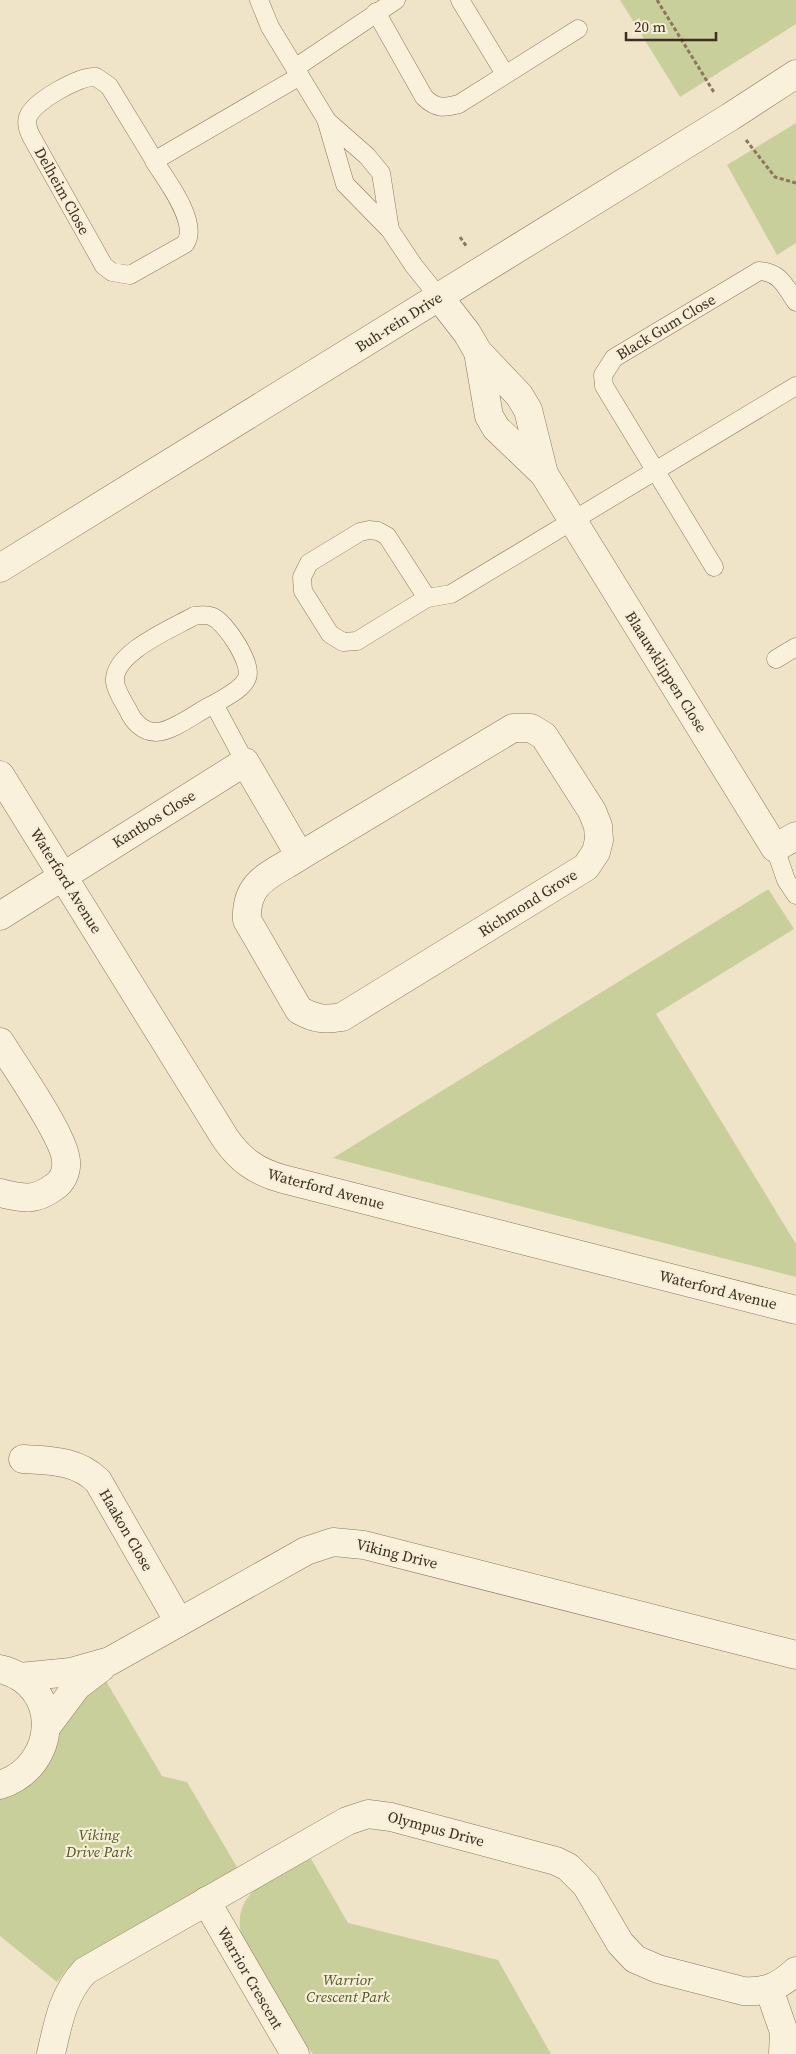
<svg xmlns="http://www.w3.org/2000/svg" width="796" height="2054" viewBox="0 0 796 2054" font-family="'Source Serif 4',serif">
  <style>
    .green { fill: #c9cf9b }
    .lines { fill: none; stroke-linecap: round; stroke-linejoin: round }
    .service-casing { stroke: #8d765c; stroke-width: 19 }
    .minor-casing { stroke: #8d765c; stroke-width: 29 }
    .path { stroke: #8d765c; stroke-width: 3; stroke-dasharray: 4 2.5; stroke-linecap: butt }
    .service { stroke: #faf1dc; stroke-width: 18 }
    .minor { stroke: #faf1dc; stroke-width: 28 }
    .labels { text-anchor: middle; stroke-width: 4.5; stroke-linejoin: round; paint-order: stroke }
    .street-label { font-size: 15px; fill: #3d2e20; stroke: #f7eed8 }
    .park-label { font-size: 15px; font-style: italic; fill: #4d5a26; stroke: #f7eed8 }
  </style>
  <rect width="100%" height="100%" fill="#f0e4c8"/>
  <g class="green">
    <polygon points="620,0 796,0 796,24 680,97"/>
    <polygon points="796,123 796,243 777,255 727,165"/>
    <polygon points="767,890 769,890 794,929 656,1014 796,1244 796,1277 333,1158"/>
    <path d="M106,1681l56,95 25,6 51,87 -156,88 -15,12 -10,13 -57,-46v-139c27,-5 50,-26 57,-52 4,-16 6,-29 17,-43 8,-8 22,-15 32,-21z"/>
    <path d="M310,1857l38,66 150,37 53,94h-238l-10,-12 -62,-109c-10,-44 38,-58 69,-76z"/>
  </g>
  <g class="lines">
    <defs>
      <g id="service">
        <polyline points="259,0 270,27 326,119 345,184 390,230 414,266 439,297"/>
        <polyline points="460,0 505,74"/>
        <path d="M376,12l48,85c12,12 20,11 35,7l119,-75"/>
        <polyline points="295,68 396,0"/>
        <polyline points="326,120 367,156 381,173 390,230"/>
        <path d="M156,163l-47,-77 -13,-9c-16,-2 -63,25 -68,40 -2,6 0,13 3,19l73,130 8,6 18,3 55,-31c15,-20 -19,-65 -31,-83l146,-85"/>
        <polygon points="369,530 378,531 387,536 427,598 357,641 343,642 330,634 303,591 302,577 309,563 360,532"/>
        <path d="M714,567l-110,-181 -1,-11 11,-17 145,-87c21,1 26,15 37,31"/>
        <polyline points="427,598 451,594 796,386"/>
        <polyline points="776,659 796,647"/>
        <path d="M214,704c10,-6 28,-14 33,-26 6,-14 -21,-55 -34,-61 -6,-3 -13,-2 -19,-1 -21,12 -82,37 -79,66 1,9 8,19 13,28 5,11 14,22 28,22 17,0 42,-21 58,-28l31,58"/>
        <polyline points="775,848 786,880 796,895"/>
      </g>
      <g id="minor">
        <polyline points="439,297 467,333 478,352 519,395 528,410 544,474 775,848 796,836"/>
        <polyline points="478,352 489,416 496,428 543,473"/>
        <polyline points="0,568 730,117 796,74"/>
        <path d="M0,775l225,363c15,22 32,34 58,41l513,131"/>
        <path d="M0,916l245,-154 55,94c-29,19 -55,25 -53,64l52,90c16,9 25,10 43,7l244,-150 10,-15 3,-12 -1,-14 -6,-15 -48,-75 -13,-8h-18l-213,128"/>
        <path d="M0,1042c15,24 65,95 66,119 1,11 -4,21 -12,26 -20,15 -32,11 -54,6"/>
        <path d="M23,1459c29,2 53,1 75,22l81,141"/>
        <path d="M0,1669c63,15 59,97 0,116"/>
        <polyline points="20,1677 71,1672 110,1661 306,1551 333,1542 364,1545 796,1655"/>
        <polyline points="47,1726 77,1686 101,1668"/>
        <polyline points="206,1901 295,2054"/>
        <polyline points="769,1989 784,2032 783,2054"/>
        <path d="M51,2054c7,-31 12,-60 34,-83l262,-150 21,-7 23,3 165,44 12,6 18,18 34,58 15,16 23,10 85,22c23,2 36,-5 53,-20"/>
      </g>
    </defs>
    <use href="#service" class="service-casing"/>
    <use href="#minor" class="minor-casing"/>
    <g class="path">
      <polyline points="657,0 715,94"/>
      <polyline points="746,140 775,177 796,183"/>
      <polyline points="460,237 467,247"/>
    </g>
    <use href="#service" class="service"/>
    <use href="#minor" class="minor"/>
  </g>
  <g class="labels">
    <g class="street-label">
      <text transform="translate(62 191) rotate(61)" y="5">Delheim Close</text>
      <text transform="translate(399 322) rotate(-32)" y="5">Buh-rein Drive</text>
      <text transform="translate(666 327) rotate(-31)" y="5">Black Gum Close</text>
      <text transform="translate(666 672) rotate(58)" y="5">Blaauwklippen Close</text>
      <text transform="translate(154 819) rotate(-32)" y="5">Kantbos Close</text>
      <text transform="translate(66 881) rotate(58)" y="5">Waterford Avenue</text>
      <text transform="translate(528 903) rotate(-32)" y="5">Richmond Grove</text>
      <text transform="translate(326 1189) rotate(15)" y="5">Waterford Avenue</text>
      <text transform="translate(718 1290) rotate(14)" y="5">Waterford Avenue</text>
      <text transform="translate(126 1530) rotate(60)" y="5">Haakon Close</text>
      <text transform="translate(397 1554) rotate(14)" y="5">Viking Drive</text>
      <text transform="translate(436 1829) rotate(15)" y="5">Olympus Drive</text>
      <text transform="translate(250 1978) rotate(60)" y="5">Warrior Crescent</text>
    </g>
    <g class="park-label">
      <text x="99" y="1840">Viking<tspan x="99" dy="17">Drive Park</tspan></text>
      <text x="348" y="1985">Warrior<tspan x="348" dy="17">Crescent Park</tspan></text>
    </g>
  </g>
  <path d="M626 32v8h90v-8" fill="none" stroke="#3d2e20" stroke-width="2.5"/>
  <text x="634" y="32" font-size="15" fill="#3d2e20" stroke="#f7eed8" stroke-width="4" paint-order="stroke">20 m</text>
</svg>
